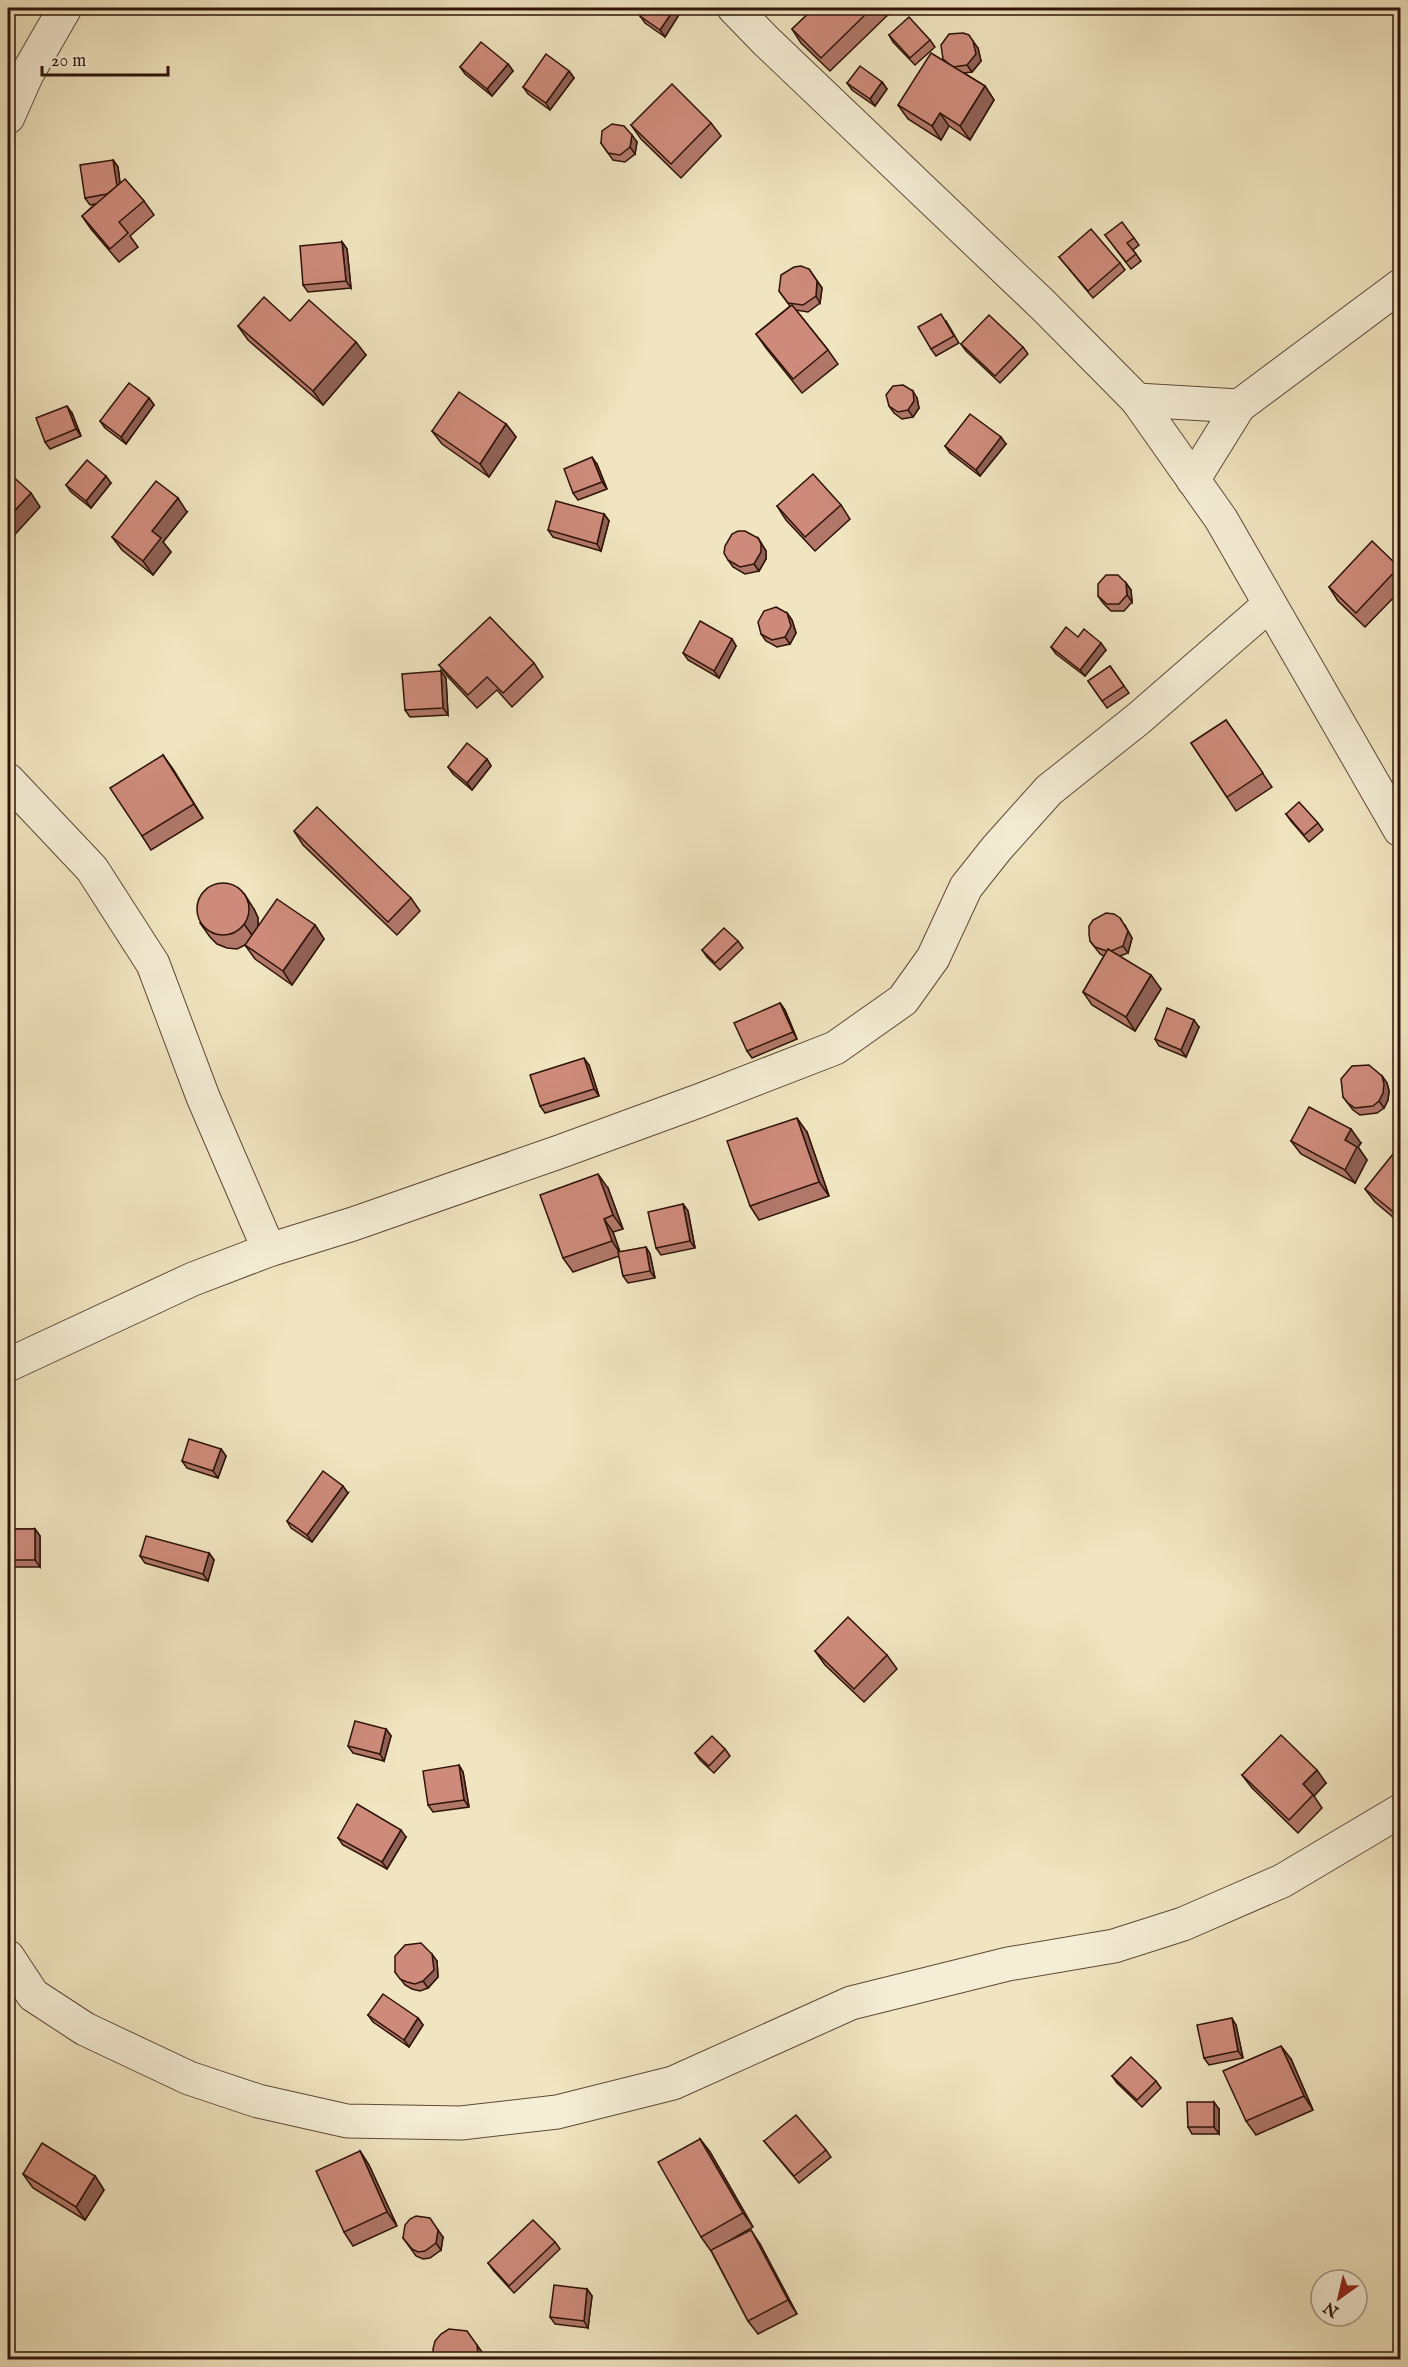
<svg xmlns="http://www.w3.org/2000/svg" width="1408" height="2367" viewBox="0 0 1408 2367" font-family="'IM FELL English',serif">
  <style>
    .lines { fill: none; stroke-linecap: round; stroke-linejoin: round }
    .minor-casing { stroke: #5f4836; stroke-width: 35 }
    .minor { stroke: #f5eed6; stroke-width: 33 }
    .wall { fill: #b1786a; stroke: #2f1308; stroke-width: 1.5 }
    .shaded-wall { fill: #906156; stroke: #2f1308; stroke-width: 1.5 }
    .building { fill: #ce8b7b; stroke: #2f1308; stroke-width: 1.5 }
  </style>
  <rect width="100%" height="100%" fill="#f0e5c0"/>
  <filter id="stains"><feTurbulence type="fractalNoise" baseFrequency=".00333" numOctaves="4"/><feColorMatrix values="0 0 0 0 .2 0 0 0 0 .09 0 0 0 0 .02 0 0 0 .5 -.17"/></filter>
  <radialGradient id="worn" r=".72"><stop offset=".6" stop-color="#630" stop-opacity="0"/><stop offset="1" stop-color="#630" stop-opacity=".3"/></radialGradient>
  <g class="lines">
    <defs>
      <g id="minor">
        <polyline points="734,8 766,41 1044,306 1137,400 1221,519 1400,830"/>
        <polyline points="8,117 27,74 65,8"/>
        <polyline points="1137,400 1239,406"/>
        <polyline points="1193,480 1239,406 1400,286"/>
        <polyline points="8,780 92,869 153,964 203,1097 269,1250"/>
        <polyline points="8,1365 193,1279 269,1250 353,1224 559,1152 701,1100 835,1048 903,1000 933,958 966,887 997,848 1049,790 1138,719 1269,605"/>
        <polyline points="8,1957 33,1995 85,2029 189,2078 258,2101 347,2121 461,2123 557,2112 673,2083 851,2003 1008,1964 1114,1946 1183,1924 1282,1881 1400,1811"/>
      </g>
    </defs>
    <use href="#minor" class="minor-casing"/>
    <use href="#minor" class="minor"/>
  </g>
  <g class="wall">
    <polygon points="646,8 676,8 680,13 665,37 645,23 640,16"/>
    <polygon points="814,8 895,8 830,71 801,43 792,29"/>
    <polygon points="889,35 930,40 935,47 915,65 893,42"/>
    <polygon points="978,48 981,61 972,72 964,73 985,86 994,100 970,140 949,126 941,140 908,119 898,105 945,62 943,59"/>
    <polygon points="508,64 513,71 492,96 465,74 460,67"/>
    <polygon points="569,71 574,78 550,110 528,94 523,87"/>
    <polygon points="882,82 887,89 875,106 852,90 847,83"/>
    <polygon points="711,123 721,136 681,178 641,139 631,125"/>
    <polygon points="637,142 635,154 625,162 613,160 601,143"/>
    <polygon points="113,160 118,167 120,183 144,201 154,215 130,236 138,247 119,262 91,229 82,216 95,204 90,205 85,198"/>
    <polygon points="1105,235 1134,238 1139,245 1133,250 1141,261 1131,269"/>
    <polygon points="342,242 347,249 351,288 308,292 303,285"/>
    <polygon points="1059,257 1120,263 1125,270 1093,298"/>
    <polygon points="809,269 822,288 820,303 808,312 796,310 828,350 838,364 802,393 766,348 756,334 790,306 779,291"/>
    <polygon points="290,321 366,355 323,405 248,340 238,326"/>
    <polygon points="946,321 959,343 936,356 931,349"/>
    <polygon points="961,344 1023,347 1028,354 1000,383 966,351"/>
    <polygon points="149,398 154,405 126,444 105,428 100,421"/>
    <polygon points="917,398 919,408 913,417 902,419 894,413 889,406"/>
    <polygon points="72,413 81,436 50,449 45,442"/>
    <polygon points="506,424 516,437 489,477 442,444 432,431"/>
    <polygon points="1006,444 980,476 950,453 945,446"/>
    <polygon points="597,464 607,489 578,500 573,493"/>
    <polygon points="111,483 91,508 71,492 66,485"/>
    <polygon points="841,505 850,519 815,551 786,520 777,506"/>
    <polygon points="187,512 163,542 171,552 153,575 122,550 112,537"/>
    <polygon points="604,514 609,521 601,551 553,537 548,530"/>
    <polygon points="758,538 766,551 766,559 759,571 745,574 733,567 728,560"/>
    <polygon points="1399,567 1401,569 1401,590 1365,627 1338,601 1329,587"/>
    <polygon points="1126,583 1131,590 1132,602 1124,611 1111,611 1103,603 1098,596"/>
    <polygon points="787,613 792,620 796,633 790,644 777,647 766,641 761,634"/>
    <polygon points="1078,637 1106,650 1085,676 1056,654 1051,647"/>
    <polygon points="732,639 736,646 719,678 688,660 683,653"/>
    <polygon points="534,663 543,677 512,707 497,690 477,708 449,678 439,665"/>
    <polygon points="1110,666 1129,693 1107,708 1088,681"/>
    <polygon points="441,671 446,678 448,715 410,717 405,710"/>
    <polygon points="1226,720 1272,787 1236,811 1191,743"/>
    <polygon points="163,755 203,818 151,850 142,836"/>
    <polygon points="487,759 491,766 472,790 453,774 448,767"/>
    <polygon points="1286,814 1318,823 1323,830 1309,842 1291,821"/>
    <polygon points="294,831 411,898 420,911 397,935 303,845"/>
    <polygon points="254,909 258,918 258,926 315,925 324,939 292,985 255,959 245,945 237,949 227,948 217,944 210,937 200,923"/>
    <polygon points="1125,925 1132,938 1128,953 1120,956 1161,989 1135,1031 1092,1005 1083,992 1104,956 1100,954 1090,941"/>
    <polygon points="738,941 743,948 720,970 707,957 702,950"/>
    <polygon points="780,1003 785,1010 797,1039 752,1058 747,1051"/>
    <polygon points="1199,1027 1186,1057 1159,1046 1155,1039"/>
    <polygon points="589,1065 599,1096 545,1113 540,1106"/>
    <polygon points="1382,1076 1387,1083 1389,1091 1388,1100 1384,1108 1377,1113 1360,1115 1353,1110 1343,1097"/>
    <polygon points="807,1132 829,1196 759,1220 750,1206"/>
    <polygon points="1291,1141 1361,1143 1358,1147 1367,1160 1355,1183 1301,1154"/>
    <polygon points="1401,1152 1401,1224 1375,1202 1365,1189"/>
    <polygon points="608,1188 623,1229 613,1232 620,1252 646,1247 650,1254 655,1278 628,1283 623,1276 619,1256 573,1272 563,1258"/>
    <polygon points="683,1204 688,1211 695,1248 661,1255 656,1248"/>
    <polygon points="221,1449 226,1456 218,1478 187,1468 182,1461"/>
    <polygon points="348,1493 312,1542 291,1528 287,1521"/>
    <polygon points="8,1529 35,1529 40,1536 40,1567 8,1567"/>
    <polygon points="209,1553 214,1560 208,1581 145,1563 140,1556"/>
    <polygon points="815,1651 887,1655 897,1669 864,1702 825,1665"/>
    <polygon points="386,1729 391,1736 384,1761 353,1753 348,1746"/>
    <polygon points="725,1749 730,1756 714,1773 700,1760 695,1753"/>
    <polygon points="459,1765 463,1772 469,1807 433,1812 428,1805"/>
    <polygon points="1242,1775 1326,1783 1314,1796 1322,1808 1298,1833 1252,1788"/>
    <polygon points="406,1837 387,1869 343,1845 338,1838"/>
    <polygon points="437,1961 438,1977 428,1988 420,1991 412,1989 405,1985 395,1972"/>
    <polygon points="368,2015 418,2018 423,2025 409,2047 373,2022"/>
    <polygon points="1236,2025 1243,2058 1209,2065 1204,2058"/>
    <polygon points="1291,2059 1313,2110 1256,2135 1246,2121"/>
    <polygon points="1112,2076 1156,2081 1161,2088 1142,2107 1117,2083"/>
    <polygon points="1219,2109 1219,2134 1192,2134 1188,2127"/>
    <polygon points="700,2139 710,2152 753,2227 715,2249 760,2244 797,2314 758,2334 748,2321 711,2251 701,2237"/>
    <polygon points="764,2141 826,2150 831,2157 799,2183"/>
    <polygon points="360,2151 369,2165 397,2226 353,2246 344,2232"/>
    <polygon points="23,2174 95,2176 104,2190 85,2220 33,2188"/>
    <polygon points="443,2237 441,2250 430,2258 423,2259 416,2256 403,2238"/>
    <polygon points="555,2242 560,2249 514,2293 493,2270 488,2263"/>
    <polygon points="587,2289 592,2296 588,2328 555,2324 550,2317"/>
  </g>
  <g class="shaded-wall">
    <polygon points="675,8 676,8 680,13 665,37 660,30"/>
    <polygon points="973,41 978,48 981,61 972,72 967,65"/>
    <polygon points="508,64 513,71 492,96 487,89"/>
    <polygon points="569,71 574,78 550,110 546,103"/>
    <polygon points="882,82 887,89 875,106 870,99"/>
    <polygon points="985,86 994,100 970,140 960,126"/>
    <polygon points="940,113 949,126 941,140 932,126"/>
    <polygon points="632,135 637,142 635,154 630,147"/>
    <polygon points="113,160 118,167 122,200 117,193"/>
    <polygon points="342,242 347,249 351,288 346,281"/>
    <polygon points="817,281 822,288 820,303 816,296"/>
    <polygon points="356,342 366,355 323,405 313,391"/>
    <polygon points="913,391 917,398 919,408 913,417 908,410"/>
    <polygon points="149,398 154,405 126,444 121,437"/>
    <polygon points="67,406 72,413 81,436 76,429"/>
    <polygon points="506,424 516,437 489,477 480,464"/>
    <polygon points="1001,437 1006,444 980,476 976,470"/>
    <polygon points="592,457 597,464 607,489 602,482"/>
    <polygon points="106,476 111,483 91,508 86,501"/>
    <polygon points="31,493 40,507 8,542 8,518"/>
    <polygon points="178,498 187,512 163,542 171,552 153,575 143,561 152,531"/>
    <polygon points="604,514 609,521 601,551 597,544"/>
    <polygon points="758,538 766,551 766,559 759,571 754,564"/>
    <polygon points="1126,583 1131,590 1132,602 1127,595"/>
    <polygon points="787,613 792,620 796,633 790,644 785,637"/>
    <polygon points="732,639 736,646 719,678 714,671"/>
    <polygon points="1101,643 1106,650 1085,676 1080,670"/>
    <polygon points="441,671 446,678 448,715 443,708"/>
    <polygon points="163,755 173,769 203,818 194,804"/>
    <polygon points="487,759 491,766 472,790 467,783"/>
    <polygon points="245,895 254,909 258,918 258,929 254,938 244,924"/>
    <polygon points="1120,918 1132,938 1128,953 1123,946"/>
    <polygon points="315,925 324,939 292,985 283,971"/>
    <polygon points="1151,975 1161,989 1135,1031 1126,1017"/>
    <polygon points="780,1003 785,1010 797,1039 793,1032"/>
    <polygon points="1194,1020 1199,1027 1186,1057 1181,1050"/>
    <polygon points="584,1058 589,1065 599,1096 594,1089"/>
    <polygon points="1382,1076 1387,1083 1389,1091 1388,1100 1384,1108 1379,1101"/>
    <polygon points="797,1118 807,1132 829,1196 819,1182"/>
    <polygon points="1351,1129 1361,1143 1358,1147 1367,1160 1355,1183 1345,1170 1345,1140"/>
    <polygon points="598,1174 608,1188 623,1229 613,1215"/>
    <polygon points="683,1204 688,1211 695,1248 690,1241"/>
    <polygon points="604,1219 613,1232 621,1255 612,1241"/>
    <polygon points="646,1247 650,1254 655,1278 650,1271"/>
    <polygon points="221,1449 226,1456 218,1478 213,1471"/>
    <polygon points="343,1486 348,1493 312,1542 307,1535"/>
    <polygon points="35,1529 40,1536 40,1567 35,1560"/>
    <polygon points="209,1553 214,1560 208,1581 203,1574"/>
    <polygon points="386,1729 391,1736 384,1761 380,1754"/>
    <polygon points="459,1765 463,1772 469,1807 464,1800"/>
    <polygon points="1317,1770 1326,1783 1314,1796 1303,1784"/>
    <polygon points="401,1830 406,1837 387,1869 382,1862"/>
    <polygon points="432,1954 437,1961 438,1977 428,1988 423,1981"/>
    <polygon points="418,2018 423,2025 409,2047 404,2040"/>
    <polygon points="1232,2018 1236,2025 1243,2058 1238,2051"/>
    <polygon points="1281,2046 1291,2059 1313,2110 1304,2096"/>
    <polygon points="1214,2102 1219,2109 1219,2134 1214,2127"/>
    <polygon points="700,2139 710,2152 753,2227 743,2213"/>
    <polygon points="360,2151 369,2165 397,2226 387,2212"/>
    <polygon points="95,2176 104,2190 85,2220 76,2207"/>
    <polygon points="438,2230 443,2237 441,2250 436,2243"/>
    <polygon points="751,2230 760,2244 797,2314 788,2300"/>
    <polygon points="587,2289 592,2296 588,2328 584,2321"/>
    <polygon points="477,2345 482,2352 483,2360 477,2360"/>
  </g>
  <g class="building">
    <polygon points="646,8 675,8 660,30 640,16"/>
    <polygon points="814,8 872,8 821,58 792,29"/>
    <polygon points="909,17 930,40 910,58 889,35"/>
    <polygon points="963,33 969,35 973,41 976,54 967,65 953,67 943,59 941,45 949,34"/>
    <polygon points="481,42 508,64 487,89 460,67"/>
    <polygon points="931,53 985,86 960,126 940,113 932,126 898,105"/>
    <polygon points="546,54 569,71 546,103 523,87"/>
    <polygon points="860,66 882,82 870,99 847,83"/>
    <polygon points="672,84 711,123 671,164 631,125"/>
    <polygon points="612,124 624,126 632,135 630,147 620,155 608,153 601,143 602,131"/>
    <polygon points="113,160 117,186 107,194 85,198 80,165"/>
    <polygon points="125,179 144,201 119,222 128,233 110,249 82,216"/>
    <polygon points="1122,222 1134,238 1127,243 1136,254 1126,262 1105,235"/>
    <polygon points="1091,229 1120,263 1088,291 1059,257"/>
    <polygon points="342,242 346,281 303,285 300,246"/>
    <polygon points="801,266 809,269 817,281 816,296 803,305 788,303 779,291 781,275 794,267"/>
    <polygon points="264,297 290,321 309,300 356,342 313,391 238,326"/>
    <polygon points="792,305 828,350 793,379 756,334"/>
    <polygon points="941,314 954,336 931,349 918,327"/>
    <polygon points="989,315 1023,347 995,376 961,344"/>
    <polygon points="129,383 149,398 121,437 100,421"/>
    <polygon points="903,385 913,391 914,401 908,410 898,412 889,406 886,395 893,386"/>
    <polygon points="459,392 506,424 480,464 432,431"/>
    <polygon points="67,406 76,429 45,442 36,418"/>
    <polygon points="970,414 1001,437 976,470 945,446"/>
    <polygon points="592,457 602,482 573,493 564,469"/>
    <polygon points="87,460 106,476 86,501 66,485"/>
    <polygon points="8,472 31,493 8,518"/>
    <polygon points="813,474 841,505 805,537 777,506"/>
    <polygon points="156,481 178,498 152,531 161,538 143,561 112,537"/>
    <polygon points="556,501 604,514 597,544 548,530"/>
    <polygon points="738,531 745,531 758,538 761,544 761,552 754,564 740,567 728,560 724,553 725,546 732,534"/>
    <polygon points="1372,541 1399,567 1356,613 1329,587"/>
    <polygon points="1106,575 1118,575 1126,583 1127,595 1119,604 1107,604 1098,596 1098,584"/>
    <polygon points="776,607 787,613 791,626 785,637 772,640 761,634 758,622 764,611"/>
    <polygon points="490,617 534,663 503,693 487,677 468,695 439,665"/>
    <polygon points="700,621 732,639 714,671 683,653"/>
    <polygon points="1066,627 1078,637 1084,629 1101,643 1080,670 1051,647"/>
    <polygon points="1110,666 1124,686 1102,701 1088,681"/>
    <polygon points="441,671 443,708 405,710 402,674"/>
    <polygon points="1226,720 1263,773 1227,797 1191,743"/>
    <polygon points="467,743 487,759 467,783 448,767"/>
    <polygon points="163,755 194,804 142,836 110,788"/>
    <polygon points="1299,802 1318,823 1304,835 1286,814"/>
    <polygon points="317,807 411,898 388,922 294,831"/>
    <circle cx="223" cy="909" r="26"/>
    <polygon points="277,899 315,925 283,971 245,945"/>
    <polygon points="1106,913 1114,914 1120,918 1128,931 1123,946 1111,951 1108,949 1107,951 1095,947 1090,941 1089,934 1089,926 1093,920"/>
    <polygon points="724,928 738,941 715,963 702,950"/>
    <polygon points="1108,949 1151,975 1126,1017 1083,992"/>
    <polygon points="780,1003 793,1032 747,1051 734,1023"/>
    <polygon points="1167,1008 1194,1020 1181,1050 1155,1039"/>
    <polygon points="584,1058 594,1089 540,1106 530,1075"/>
    <polygon points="1369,1065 1382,1076 1384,1084 1383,1093 1379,1101 1373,1106 1355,1108 1348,1103 1343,1097 1341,1079 1352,1066"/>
    <polygon points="1309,1107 1351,1129 1345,1140 1357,1147 1345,1170 1291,1141"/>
    <polygon points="797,1118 819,1182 750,1206 727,1141"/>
    <polygon points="1397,1149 1401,1152 1401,1218 1365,1189"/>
    <polygon points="598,1174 613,1215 604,1219 612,1241 563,1258 540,1195"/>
    <polygon points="683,1204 690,1241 656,1248 648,1212"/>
    <polygon points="646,1247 650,1271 623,1276 618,1252"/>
    <polygon points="189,1439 221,1449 213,1471 182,1461"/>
    <polygon points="323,1471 343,1486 307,1535 287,1521"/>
    <rect x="8" y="1529" width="27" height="31"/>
    <polygon points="146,1536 209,1553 203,1574 140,1556"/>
    <polygon points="848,1617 887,1655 854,1689 815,1651"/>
    <polygon points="355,1721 386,1729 380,1754 348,1746"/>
    <polygon points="1281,1735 1317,1770 1303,1784 1313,1795 1289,1820 1242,1775"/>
    <polygon points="712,1736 725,1749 709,1766 695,1753"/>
    <polygon points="459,1765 464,1800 428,1805 423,1771"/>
    <polygon points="357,1804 401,1830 382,1862 338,1838"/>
    <polygon points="421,1943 432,1954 434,1970 423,1981 415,1984 407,1982 400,1979 395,1972 395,1956 405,1945"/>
    <polygon points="383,1994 418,2018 404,2040 368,2015"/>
    <polygon points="1401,2010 1401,2018 1397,2014"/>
    <polygon points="1232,2018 1238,2051 1204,2058 1197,2025"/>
    <polygon points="1281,2046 1304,2096 1246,2121 1223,2071"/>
    <polygon points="1131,2057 1156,2081 1137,2100 1112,2076"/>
    <polygon points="1187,2102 1214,2102 1214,2127 1188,2127"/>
    <polygon points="796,2115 826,2150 794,2176 764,2141"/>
    <polygon points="700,2139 743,2213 701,2237 658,2162"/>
    <polygon points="42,2143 95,2176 76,2207 23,2174"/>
    <polygon points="360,2151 387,2212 344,2232 316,2171"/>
    <polygon points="416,2216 430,2218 438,2230 436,2243 425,2251 418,2252 412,2249 403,2238 405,2225 410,2219"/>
    <polygon points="533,2220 555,2242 509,2286 488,2263"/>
    <polygon points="751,2230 788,2300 748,2321 711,2250"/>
    <polygon points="554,2285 587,2289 584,2321 550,2317"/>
    <polygon points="449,2329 467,2331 477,2345 478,2354 477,2360 434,2360 433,2349 435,2341 441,2334"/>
  </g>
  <rect width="1408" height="2367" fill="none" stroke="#f0e5c0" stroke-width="30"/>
  <rect x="9" y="9" width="1390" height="2349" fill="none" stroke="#2f1308" stroke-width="3"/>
  <rect x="15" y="15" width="1378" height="2337" fill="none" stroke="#2f1308" stroke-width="1.5"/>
  <g transform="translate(1339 2298) rotate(214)"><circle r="28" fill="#f5eed6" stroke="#a69684" stroke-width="1.5"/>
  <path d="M0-4.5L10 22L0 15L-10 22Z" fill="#8f2418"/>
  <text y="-9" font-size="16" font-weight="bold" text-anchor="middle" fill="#2f1308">N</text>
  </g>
  <path d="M42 66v9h126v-9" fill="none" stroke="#2f1308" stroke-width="3"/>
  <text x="51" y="66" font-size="18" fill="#2f1308" stroke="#f5eed6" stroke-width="4.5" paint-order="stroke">20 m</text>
  <rect width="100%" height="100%" filter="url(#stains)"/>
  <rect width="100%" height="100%" fill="url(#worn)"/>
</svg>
